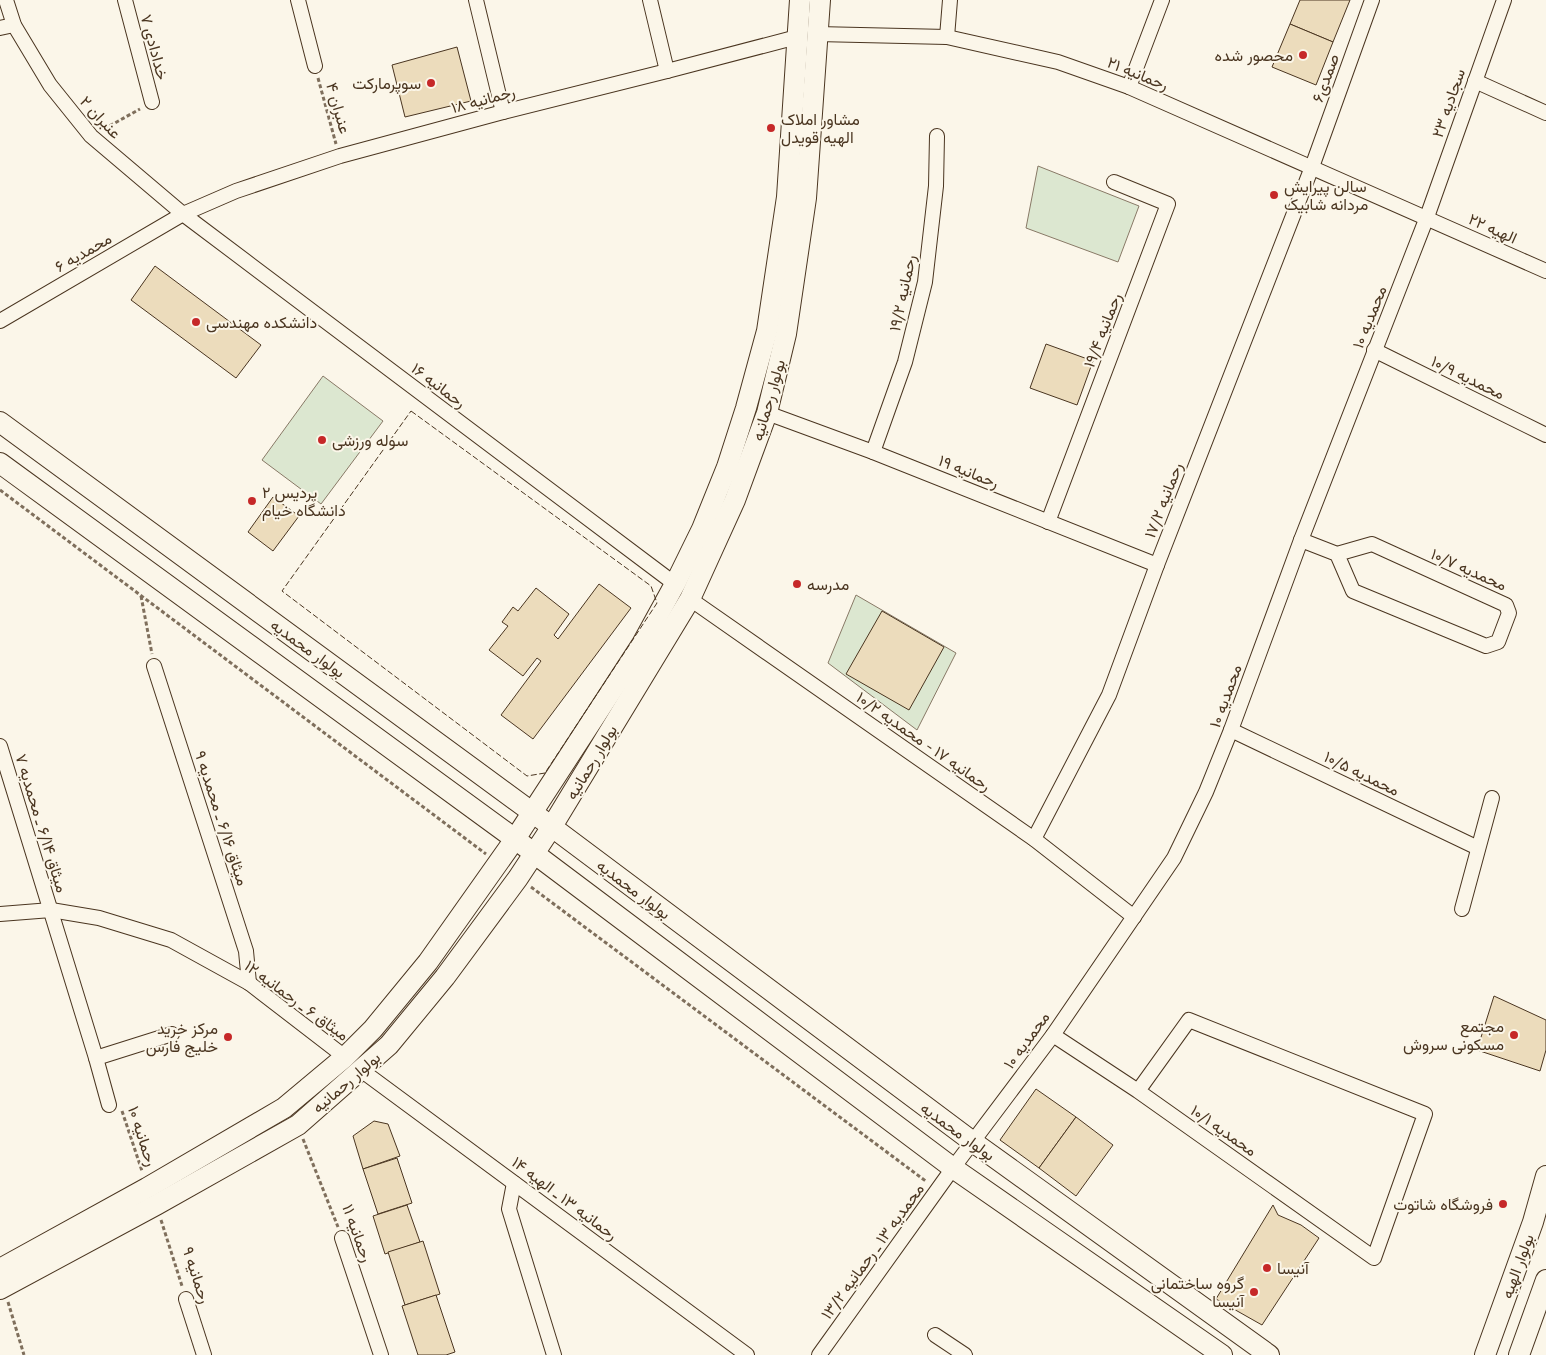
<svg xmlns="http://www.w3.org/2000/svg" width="1546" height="1355" viewBox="0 0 1546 1355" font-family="'Space Grotesk',Vazirmatn,sans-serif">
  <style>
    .green { fill: #dce7d0; stroke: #887966 }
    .building { fill: #ecdcbc; stroke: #4a3520 }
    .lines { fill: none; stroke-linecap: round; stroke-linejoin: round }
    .street-casing { stroke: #4a3520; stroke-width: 16 }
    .secondary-casing { stroke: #4a3520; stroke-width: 22 }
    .path { stroke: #7f6f5c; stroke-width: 3; stroke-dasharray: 4 2.5; stroke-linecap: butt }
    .street { stroke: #fbf6e9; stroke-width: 14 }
    .secondary { stroke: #fbf6e9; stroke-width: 20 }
    .fence { stroke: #4a3520; stroke-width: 1; stroke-dasharray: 6 2.5; stroke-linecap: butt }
    .poi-dot { fill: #c62828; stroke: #fbf6e9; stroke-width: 2 }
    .labels { text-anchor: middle; stroke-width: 4; stroke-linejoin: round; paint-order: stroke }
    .street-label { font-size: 16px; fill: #4a3520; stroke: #fbf6e9 }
    .poi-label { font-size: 16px; fill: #4a3520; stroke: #fbf6e9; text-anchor: start }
  </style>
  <rect width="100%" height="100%" fill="#fbf6e9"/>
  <g class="green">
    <polygon points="1038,166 1139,206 1118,262 1026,228"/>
    <polygon points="323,376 383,421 321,504 262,460"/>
    <polygon points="856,595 956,653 917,730 828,663"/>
  </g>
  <g class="building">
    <polygon points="1300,0 1350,0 1333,42 1290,24"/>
    <polygon points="1290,24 1333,42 1316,85 1272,67"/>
    <polygon points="457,47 471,101 405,117 392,65"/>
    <polygon points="155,266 261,345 236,378 131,300"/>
    <polygon points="1046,344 1093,361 1077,405 1030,388"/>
    <polygon points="273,497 299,516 273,551 248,532"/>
    <polygon points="599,584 631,608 533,739 501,715 541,661 537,658 523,676 489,650 508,626 502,622 513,607 518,611 536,588 569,614 554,635 558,639"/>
    <polygon points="882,611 944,647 909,710 846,674"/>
    <polygon points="1494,996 1546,1020 1546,1050 1540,1071 1477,1050"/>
    <polygon points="1036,1089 1076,1117 1039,1168 1000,1140"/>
    <polygon points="1076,1117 1113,1145 1076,1196 1039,1168"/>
    <polygon points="374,1121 388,1124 400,1156 363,1169 353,1136"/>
    <polygon points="397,1158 412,1203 378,1214 363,1169"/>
    <polygon points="407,1205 420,1242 385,1254 373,1216"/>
    <polygon points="1273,1205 1278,1215 1301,1225 1319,1238 1262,1325 1216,1299"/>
    <polygon points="423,1241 440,1294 405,1305 388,1252"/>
    <polygon points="436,1295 455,1352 446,1355 418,1355 402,1306"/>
  </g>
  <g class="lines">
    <defs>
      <g id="street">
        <polyline points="6,0 14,25 50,85 91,136 183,214 675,584"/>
        <polyline points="125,0 152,102"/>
        <polyline points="298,0 315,66"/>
        <polyline points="476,0 503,112"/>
        <polyline points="650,0 667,71"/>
        <polyline points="0,28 14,25"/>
        <polyline points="817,34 947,37 1058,62 1129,87 1546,271"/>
        <polyline points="947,37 950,0"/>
        <polyline points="1475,81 1546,113"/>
        <polyline points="1129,87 1162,0"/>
        <polyline points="0,321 183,214 236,191 340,156 503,112 667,71 797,37"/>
        <polyline points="1374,350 1546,435"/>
        <polyline points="767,413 873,452 1157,565"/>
        <polyline points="873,452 905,362 925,282 936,186 937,136"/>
        <polyline points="1048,522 1168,204 1114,182"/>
        <polyline points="1301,540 1337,554 1353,591 1486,646 1498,642 1509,613 1506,605 1372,544 1337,554"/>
        <polyline points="690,599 1034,839 1134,917"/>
        <polyline points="154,666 246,951 249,983"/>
        <polyline points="1231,730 1478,848"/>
        <polyline points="0,746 96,1058 109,1105"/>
        <polyline points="1034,839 1109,695 1157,565 1312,167 1372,0"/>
        <polyline points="1462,909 1492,798"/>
        <polyline points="0,914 51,910 99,918 171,940 249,983 345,1057"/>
        <polyline points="1053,1035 1138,1091 1374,1258 1425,1114 1189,1020 1138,1091"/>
        <polyline points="96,1058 172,1034"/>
        <polyline points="361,1070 747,1355"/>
        <polyline points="514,1183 509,1209 554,1355"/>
        <polyline points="342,1238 381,1355"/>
        <polyline points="186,1299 204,1355"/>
        <polyline points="935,1335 965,1355"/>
        <polyline points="819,1355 953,1168 1053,1035 1174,858 1206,792 1231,730 1301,540 1427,217 1504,0"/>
      </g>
      <g id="secondary">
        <polyline points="0,422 544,821 973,1142 1269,1355"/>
        <polyline points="0,463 515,839 953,1168 1222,1355"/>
        <polyline points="0,1269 147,1188 284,1108 345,1057 373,1029 428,962 515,839 642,644 675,584 702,529 727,467 746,408 767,331 787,197 800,0"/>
        <polyline points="0,1289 156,1205 298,1125 389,1045 445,977 518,878 551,828 690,599 735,500 767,413 786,334 806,198 820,0"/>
        <polyline points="1485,1355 1533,1222 1546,1176"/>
        <polyline points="1519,1355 1546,1280"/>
      </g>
    </defs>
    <use href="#street" class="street-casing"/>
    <use href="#secondary" class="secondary-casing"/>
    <g class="path">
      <polyline points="318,78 336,144"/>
      <polyline points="104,129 140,109"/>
      <polyline points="0,490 486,854"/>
      <polyline points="141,596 152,654"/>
      <polyline points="531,887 927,1182"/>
      <polyline points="122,1111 142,1171"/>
      <polyline points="303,1139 338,1227"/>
      <polyline points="161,1220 182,1286"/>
      <polyline points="8,1302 24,1355"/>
    </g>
    <use href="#street" class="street"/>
    <use href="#secondary" class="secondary"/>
    <polygon class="fence" points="411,411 651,586 657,603 545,773 527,776 282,591"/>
  </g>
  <g class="poi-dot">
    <circle cx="1303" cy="55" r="5"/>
    <circle cx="431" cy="83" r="5"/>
    <circle cx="771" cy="128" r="5"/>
    <circle cx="1274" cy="195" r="5"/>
    <circle cx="196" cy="322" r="5"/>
    <circle cx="322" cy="440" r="5"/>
    <circle cx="252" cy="501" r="5"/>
    <circle cx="797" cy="584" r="5"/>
    <circle cx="1514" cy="1035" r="5"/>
    <circle cx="228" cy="1037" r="5"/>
    <circle cx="1503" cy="1204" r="5"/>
    <circle cx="1267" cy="1268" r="5"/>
    <circle cx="1254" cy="1292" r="5"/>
  </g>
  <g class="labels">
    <g class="street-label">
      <text transform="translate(155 47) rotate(75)" y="6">خدادادی ۷</text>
      <text transform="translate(1138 73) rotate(22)" y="6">رحمانیه ۲۱</text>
      <text transform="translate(1325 78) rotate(-70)" y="6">صمدی۶</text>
      <text transform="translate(483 99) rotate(-15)" y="6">رحمانیه ۱۸</text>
      <text transform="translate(1448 103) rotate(-71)" y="6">سجادیه ۲۳</text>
      <text transform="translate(339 108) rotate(74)" y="6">عنبران ۴</text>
      <text transform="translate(101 117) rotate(47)" y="6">عنبران ۲</text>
      <text transform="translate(1493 228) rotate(24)" y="6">الهیه ۲۲</text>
      <text transform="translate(83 252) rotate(-30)" y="6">محمدیه ۶</text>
      <text transform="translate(902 293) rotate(-78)" y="6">رحمانیه ۱۹/۲</text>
      <text transform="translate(1369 317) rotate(-68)" y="6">محمدیه ۱۰</text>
      <text transform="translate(1102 330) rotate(-69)" y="6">رحمانیه ۱۹/۴</text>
      <text transform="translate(1468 377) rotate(26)" y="6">محمدیه ۱۰/۹</text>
      <text transform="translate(439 385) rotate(37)" y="6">رحمانیه ۱۶</text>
      <text transform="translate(768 400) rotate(-74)" y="6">بولوار رحمانیه</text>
      <text transform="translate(969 471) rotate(22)" y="6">رحمانیه ۱۹</text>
      <text transform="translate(1163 500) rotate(-69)" y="6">رحمانیه ۱۷/۲</text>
      <text transform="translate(1469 569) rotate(24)" y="6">محمدیه ۱۰/۷</text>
      <text transform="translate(308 648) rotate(36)" y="6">بولوار محمدیه</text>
      <text transform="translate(1225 696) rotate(-70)" y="6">محمدیه ۱۰</text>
      <text transform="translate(924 741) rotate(35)" y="6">رحمانیه ۱۷ - محمدیه ۱۰/۲</text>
      <text transform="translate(591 762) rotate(-59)" y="6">بولوار رحمانیه</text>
      <text transform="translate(1362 773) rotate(26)" y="6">محمدیه ۱۰/۵</text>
      <text transform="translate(222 818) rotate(72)" y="6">میثاق ۶/۱۶ ـ محمدیه ۹</text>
      <text transform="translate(42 823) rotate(73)" y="6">میثاق ۶/۱۴ ـ محمدیه ۷</text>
      <text transform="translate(634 889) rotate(37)" y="6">بولوار محمدیه</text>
      <text transform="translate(297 1000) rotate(36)" y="6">میثاق ۶ ـ رحمانیه ۱۲</text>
      <text transform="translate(1026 1040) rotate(-54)" y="6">محمدیه ۱۰</text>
      <text transform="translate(346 1082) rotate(-41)" y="6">بولوار رحمانیه</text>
      <text transform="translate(1224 1130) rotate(35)" y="6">محمدیه ۱۰/۱</text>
      <text transform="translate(958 1131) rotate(36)" y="6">بولوار محمدیه</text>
      <text transform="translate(143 1136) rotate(72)" y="6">رحمانیه ۱۰</text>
      <text transform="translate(565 1198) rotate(37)" y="6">رحمانیه ۱۳ ـ الهیه ۱۴</text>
      <text transform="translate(358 1233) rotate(70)" y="6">رحمانیه ۱۱</text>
      <text transform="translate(872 1251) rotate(-54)" y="6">محمدیه ۱۳ ـ رحمانیه ۱۳/۲</text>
      <text transform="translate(1517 1266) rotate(-70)" y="6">بولوار الهیه</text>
      <text transform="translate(197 1275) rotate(72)" y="6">رحمانیه ۹</text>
    </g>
    <g class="poi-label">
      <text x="1293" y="61" text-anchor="end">محصور شده</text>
      <text x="421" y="89" text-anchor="end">سوپرمارکت</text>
      <text x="781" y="125">مشاور املاک<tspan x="781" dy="18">الهیه قویدل</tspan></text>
      <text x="1284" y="192">سالن پیرایش<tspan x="1284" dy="18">مردانه شابیک</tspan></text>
      <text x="206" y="328">دانشکده مهندسی</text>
      <text x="332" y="446">سوله ورزشی</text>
      <text x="262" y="498">پردیس ۲<tspan x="262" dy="18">دانشگاه خیام</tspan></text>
      <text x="807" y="590">مدرسه</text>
      <text x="1504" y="1032" text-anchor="end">مجتمع<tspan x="1504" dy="18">مسکونی سروش</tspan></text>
      <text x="218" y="1034" text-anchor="end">مرکز خرید<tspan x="218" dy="18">خلیج فارس</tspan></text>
      <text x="1493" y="1210" text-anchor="end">فروشگاه شاتوت</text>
      <text x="1277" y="1274">آنیسا</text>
      <text x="1244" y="1289" text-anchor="end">گروه ساختمانی<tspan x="1244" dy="18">آنیسا</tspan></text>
    </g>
  </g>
</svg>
